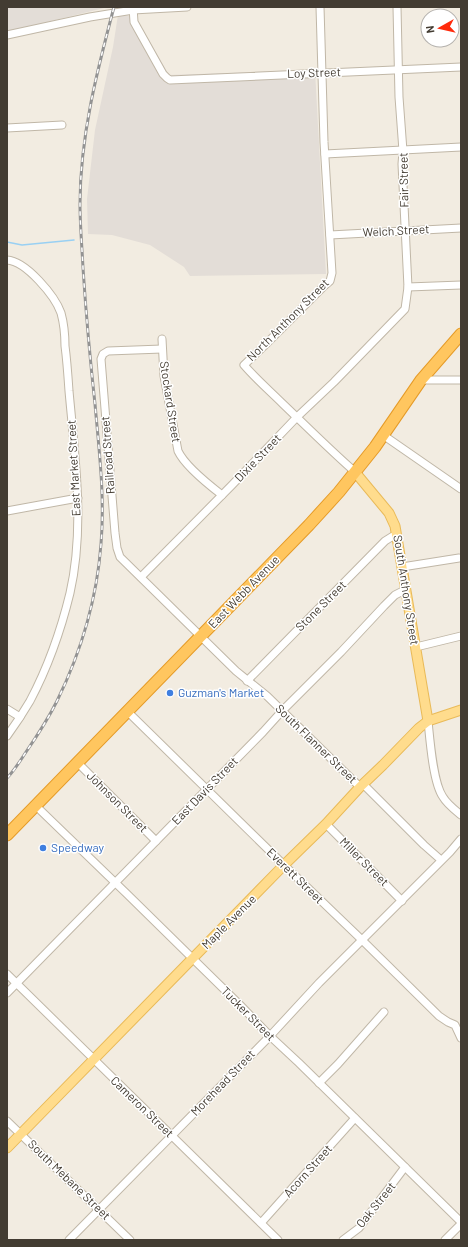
<svg xmlns="http://www.w3.org/2000/svg" width="468" height="1247" viewBox="0 0 468 1247" font-family="Barlow,sans-serif">
  <style>
    .industrial { fill: #e3ddd7 }
    .lines { fill: none; stroke-linecap: round; stroke-linejoin: round }
    .stream { stroke: #99d0f3; stroke-width: 1.5 }
    .minor-casing { stroke: #c0b7a7; stroke-width: 9 }
    .major-casing { stroke: #e9ba58; stroke-width: 11 }
    .highway-casing { stroke: #e59b28; stroke-width: 13 }
    .minor { stroke: #fff; stroke-width: 7 }
    .major { stroke: #ffdc8d; stroke-width: 9 }
    .highway { stroke: #ffc65f; stroke-width: 11 }
    .rail-casing { stroke: #939393; stroke-width: 3 }
    .rail { stroke: #fff; stroke-width: 1.5; stroke-dasharray: 4.5; stroke-linecap: butt }
    .shop-dot { fill: #3f7fe0; stroke: #fff; stroke-width: 1.5 }
    .labels { text-anchor: middle; stroke-width: 3; stroke-linejoin: round; paint-order: stroke }
    .street-label { font-size: 12px; fill: #433c32; stroke: #fff }
    .shop-label { font-size: 12px; fill: #366cbe; stroke: #fff; text-anchor: start }
  </style>
  <rect width="100%" height="100%" fill="#f2ece1"/>
  <g class="industrial">
    <polygon points="7,7 108,7 7,32"/>
    <polygon points="118,15 135,16 169,75 315,70 326,274 190,276 184,267 150,245 112,235 88,234 87,199 95,130 113,47"/>
  </g>
  <g class="lines">
    <polyline class="stream" points="7,242 22,245 74,240"/>
    <defs>
      <g id="minor">
        <polyline points="133,7 134,22 163,74 167,78 170,80 461,67"/>
        <path d="M320,7l4,135 8,131 -2,8 -6,5 -60,60 -20,19c12,14 26,26 39,39 24,23 47,46 72,68"/>
        <polyline points="7,35 90,17 133,10 187,7"/>
        <polyline points="7,128 62,125"/>
        <polyline points="325,154 461,147"/>
        <polyline points="330,235 461,228"/>
        <path d="M7,260c19,1 48,36 54,53 3,11 4,22 4,33 2,15 3,30 4,45 6,67 16,136 1,202 -9,37 -22,74 -40,108 -7,12 -15,24 -23,35"/>
        <polyline points="408,287 461,285"/>
        <path d="M162,339l2,37 14,75c7,15 31,34 44,44"/>
        <polyline points="162,349 108,351 103,354 101,359 115,533 117,548 120,557 236,671 267,696 360,787"/>
        <polyline points="421,380 461,380"/>
        <polyline points="383,435 461,489"/>
        <polyline points="7,511 78,498"/>
        <polyline points="402,567 459,558"/>
        <polyline points="141,577 232,485 297,417 334,382 405,309 408,287 402,164 403,151 399,97 397,7"/>
        <polyline points="416,647 461,636"/>
        <polyline points="247,681 385,541 393,536 397,536"/>
        <polyline points="7,709 20,717"/>
        <polyline points="128,712 284,865 362,940 439,1016 448,1022 455,1025 461,1038"/>
        <path d="M428,721c2,19 5,62 15,76 4,7 12,13 18,18"/>
        <polyline points="78,763 156,841"/>
        <polyline points="364,785 424,845 441,860"/>
        <polyline points="36,806 127,894 240,1005 270,1036 299,1063 461,1222"/>
        <polyline points="326,824 402,901"/>
        <polyline points="7,974 278,1240"/>
        <polyline points="7,993 263,732 282,711 341,652 384,606 395,595 405,590"/>
        <polyline points="319,1083 338,1064 384,1012"/>
        <polyline points="7,1121 130,1240"/>
        <polyline points="261,1223 355,1118"/>
        <polyline points="69,1240 270,1036 319,983 450,852 461,839"/>
        <polyline points="343,1240 359,1228 405,1167"/>
        <polyline points="445,1240 461,1224"/>
      </g>
      <g id="major">
        <polyline points="355,472 389,513 395,526 428,721"/>
        <polyline points="7,1148 284,865 326,824 360,787 383,765 419,728 428,721 461,710"/>
      </g>
      <polyline id="highway" points="7,835 309,525 339,492 375,447 421,380 461,334"/>
    </defs>
    <use href="#minor" class="minor-casing"/>
    <use href="#major" class="major-casing"/>
    <use href="#highway" class="highway-casing"/>
    <use href="#minor" class="minor"/>
    <use href="#major" class="major"/>
    <use href="#highway" class="highway"/>
    <defs>
      <path id="rail" d="M7,778c7,-7 13,-17 19,-26 11,-16 22,-33 31,-51 24,-49 40,-103 44,-157 4,-47 -2,-94 -6,-140 -5,-45 -9,-91 -12,-136 -1,-21 -3,-43 -3,-64 0,-67 17,-133 34,-197"/>
    </defs>
    <use href="#rail" class="rail-casing"/>
    <use href="#rail" class="rail"/>
  </g>
  <g class="shop-dot">
    <circle cx="170" cy="693" r="4"/>
    <circle cx="43" cy="848" r="4"/>
  </g>
  <g class="labels">
    <g class="street-label">
      <text transform="translate(314 73) rotate(-2)" y="4">Loy Street</text>
      <text transform="translate(404 180) rotate(-91)" y="4">Fair Street</text>
      <text transform="translate(396 231) rotate(-3)" y="4">Welch Street</text>
      <text transform="translate(288 320) rotate(-45)" y="4">North Anthony Street</text>
      <text transform="translate(170 402) rotate(81)" y="4">Stockard Street</text>
      <text transform="translate(108 455) rotate(-94)" y="4">Railroad Street</text>
      <text transform="translate(258 458) rotate(-46)" y="4">Dixie Street</text>
      <text transform="translate(74 468) rotate(-93)" y="4">East Market Street</text>
      <text transform="translate(406 590) rotate(81)" y="4">South Anthony Street</text>
      <text transform="translate(244 592) rotate(-46)" y="4">East Webb Avenue</text>
      <text transform="translate(321 606) rotate(-45)" y="4">Stone Street</text>
      <text transform="translate(316 744) rotate(44)" y="4">South Flanner Street</text>
      <text transform="translate(205 791) rotate(-46)" y="4">East Davis Street</text>
      <text transform="translate(117 802) rotate(45)" y="4">Johnson Street</text>
      <text transform="translate(364 862) rotate(45)" y="4">Miller Street</text>
      <text transform="translate(295 876) rotate(44)" y="4">Everett Street</text>
      <text transform="translate(229 922) rotate(-45)" y="4">Maple Avenue</text>
      <text transform="translate(248 1014) rotate(45)" y="4">Tucker Street</text>
      <text transform="translate(223 1083) rotate(-46)" y="4">Morehead Street</text>
      <text transform="translate(142 1107) rotate(44)" y="4">Cameron Street</text>
      <text transform="translate(308 1171) rotate(-48)" y="4">Acorn Street</text>
      <text transform="translate(69 1180) rotate(44)" y="4">South Mebane Street</text>
      <text transform="translate(376 1205) rotate(-51)" y="4">Oak Street</text>
    </g>
    <g class="shop-label">
      <text x="178" y="697">Guzman's Market</text>
      <text x="51" y="852">Speedway</text>
    </g>
  </g>
  <rect width="468" height="1247" fill="none" stroke="#433c32" stroke-width="16"/>
  <g transform="translate(440 28) rotate(262)"><circle r="19" fill="#ffffff" stroke="#b4b1ad"/>
  <path d="M0-3L7 15L0 10L-7 15Z" fill="#ff2a0b"/>
  <text y="-6" font-size="11" font-weight="bold" text-anchor="middle" fill="#433c32">N</text>
  </g>
</svg>
